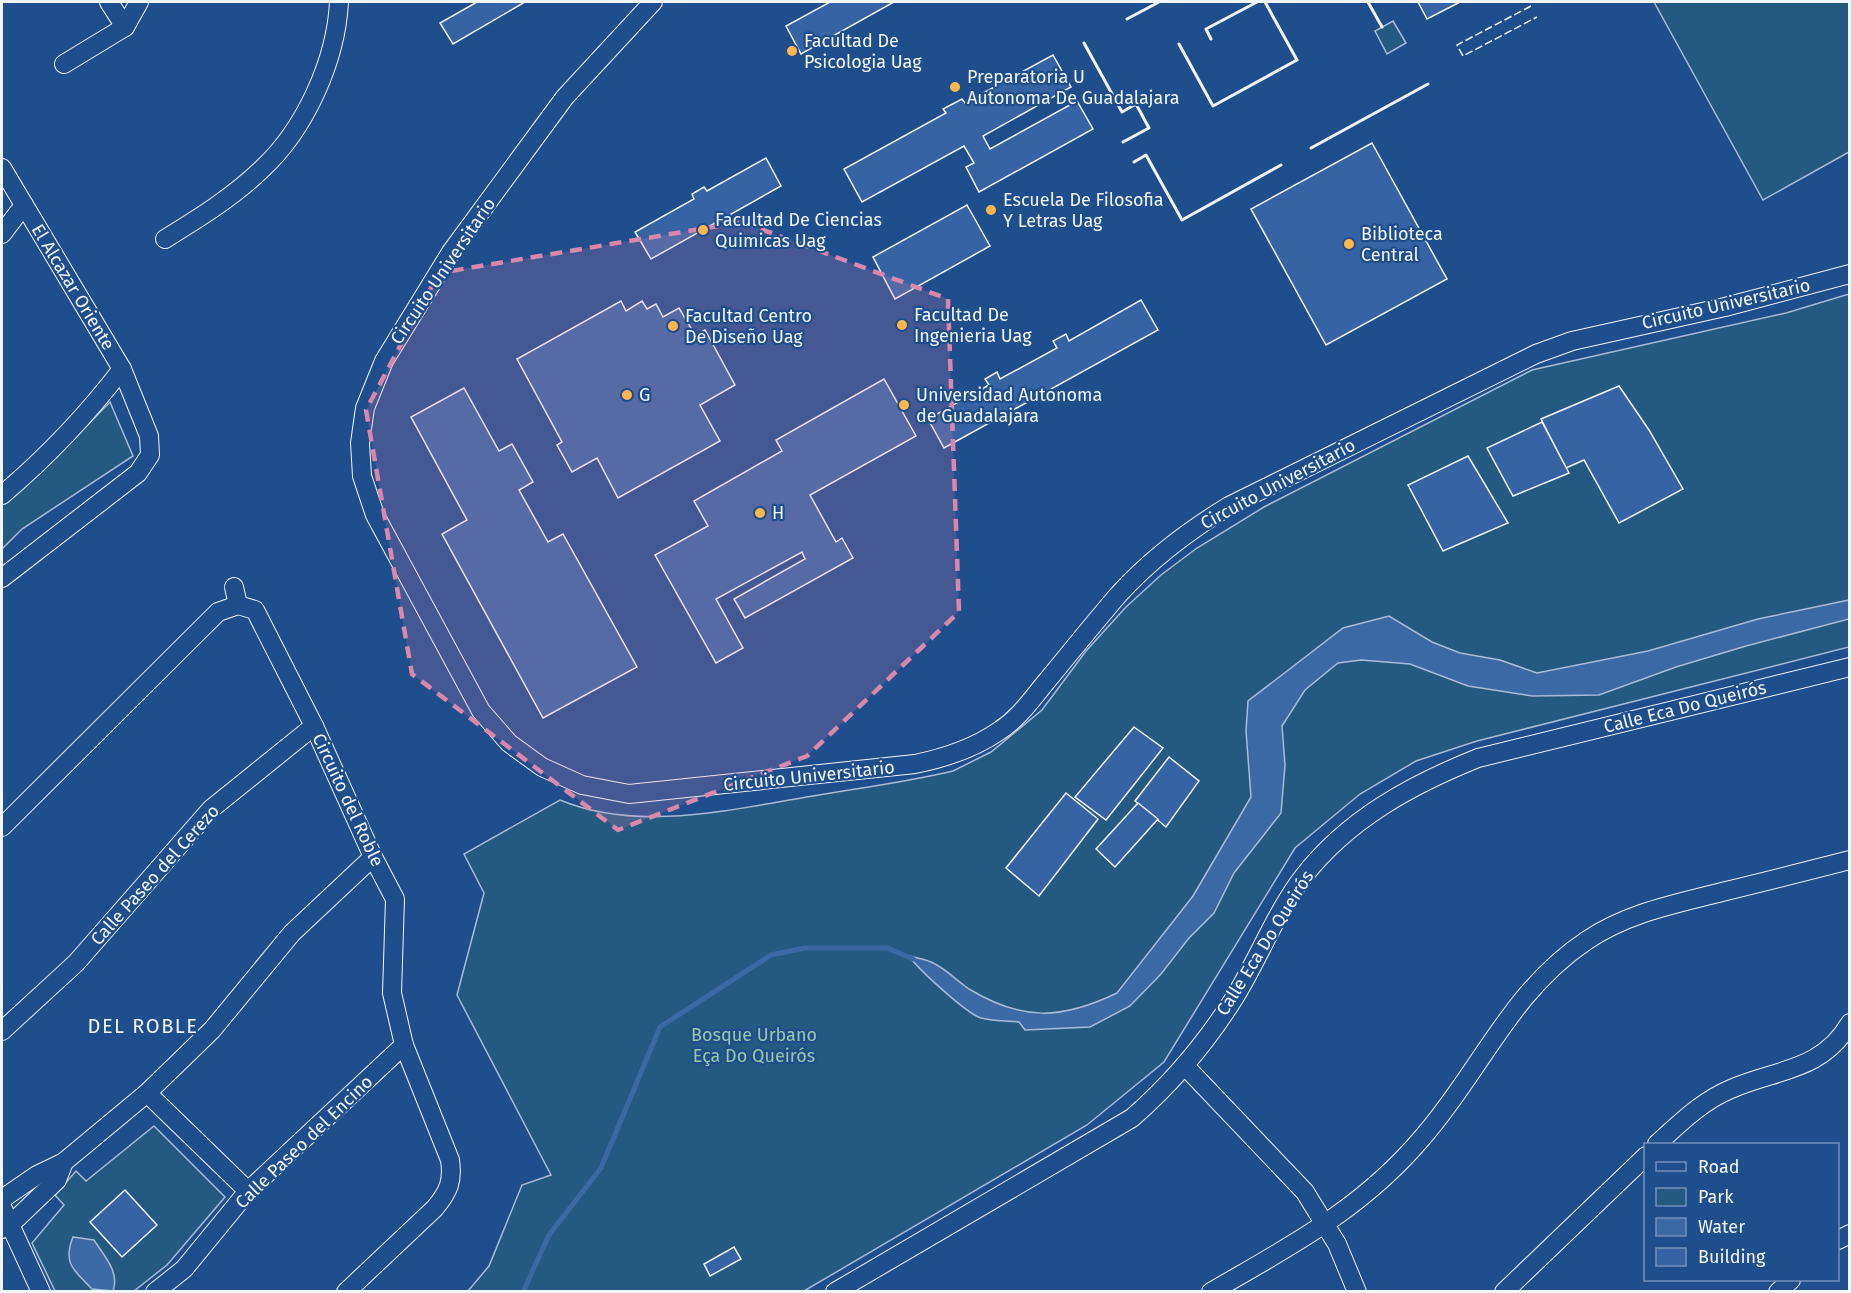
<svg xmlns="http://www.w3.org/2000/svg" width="1851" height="1293" viewBox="0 0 1851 1293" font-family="'Fira Sans',sans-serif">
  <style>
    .green { fill: #245a82; stroke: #a8bbd7; stroke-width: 1.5 }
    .water { fill: #3b69a3; stroke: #a8bbd7; stroke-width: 1.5 }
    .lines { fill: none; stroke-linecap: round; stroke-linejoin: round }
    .stream { stroke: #3b69a3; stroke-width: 5 }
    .building { fill: #3563a3; stroke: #f2f6ff; stroke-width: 1.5 }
    .minor-casing { stroke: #f2f6ff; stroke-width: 20 }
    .minor { stroke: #1f4e8c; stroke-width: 18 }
    .fence { stroke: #f2f6ff; stroke-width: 1.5; stroke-dasharray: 8 3; stroke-linecap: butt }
    .wall { stroke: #f2f6ff; stroke-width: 3 }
    .marked { fill: #da87ad; fill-opacity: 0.2; stroke: #da87ad; stroke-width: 4.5; stroke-dasharray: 12 8; stroke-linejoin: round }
    .poi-dot { fill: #ffb74d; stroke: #1f4e8c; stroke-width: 2 }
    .labels { text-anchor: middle; stroke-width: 4.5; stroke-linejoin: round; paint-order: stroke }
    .poi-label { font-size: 18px; fill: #f2f6ff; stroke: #1f4e8c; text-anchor: start }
    .street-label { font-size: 18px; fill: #f2f6ff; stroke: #1f4e8c }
    .park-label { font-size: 18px; fill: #97c8a6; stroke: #1f4e8c }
    .neighbourhood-label { font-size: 20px; letter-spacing: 1.5px; fill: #f2f6ff; stroke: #1f4e8c }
  </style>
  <rect width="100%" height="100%" fill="#1f4e8c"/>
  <g class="green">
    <polygon points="1654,2 1849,2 1849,152 1763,200"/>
    <polygon points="1393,21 1406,43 1387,54 1375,31"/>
    <path d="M1849,294v353l-372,94 -61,20 -56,33 -65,54 -131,214 -77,63 -283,166h-336l21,-25 33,-81 29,-10 -94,-180 27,-102 -20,-39 96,-54c79,33 172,9 253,-4 47,-8 94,-14 140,-25l38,-19 51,-42 44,-59 40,-44 35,-32 36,-27 67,-41 268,-137 254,-57z"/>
    <polygon points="110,402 133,456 22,529 2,549 2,502 59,454"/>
    <polygon points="154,1126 225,1197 167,1265 134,1291 55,1291 32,1243 64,1205 55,1195 76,1171 86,1181"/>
  </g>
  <g class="water">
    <path d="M1849,600v19l-103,27 -70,21 -77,28 -67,1 -64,-10 -58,-22 -49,-4 -23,3 -33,27 -23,36 3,39 -4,48 -47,60 -20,40 -25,25 -28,36 -31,32 -40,21 -65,3 -6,-8c-12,-1 -26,-1 -38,-4 -14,-4 -63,-49 -72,-62 8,2 19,3 26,8 12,6 22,17 34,25 53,32 92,31 148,4l76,-97 58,-99 -5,-66 2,-30 95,-73 46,-12 43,26 28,11 40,7 37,13 111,-22 110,-32z"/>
    <path d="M73,1237l21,3c10,16 26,32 19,51l-21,-2c-17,-18 -30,-25 -19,-52z"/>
  </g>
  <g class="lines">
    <polyline class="stream" points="523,1292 549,1235 601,1168 660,1027 771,955 805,948 887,948 913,959"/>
  </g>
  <g class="building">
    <polygon points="477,2 525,2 453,44 440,23"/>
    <polygon points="830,2 894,2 801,54 786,26"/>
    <polygon points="1418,2 1460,2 1427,19"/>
    <polygon points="1053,55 1071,87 983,136 990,149 1077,101 1093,129 979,192 966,167 974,163 964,146 862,202 844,169 946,113 943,109 962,99 965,103"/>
    <polygon points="1372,143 1447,279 1326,345 1251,209"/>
    <polygon points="766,158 781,186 651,259 635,232 694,199 692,194 704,187 707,191"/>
    <polygon points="967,205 990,246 895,299 873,257"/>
    <polygon points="1141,300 1158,330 944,448 928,419 989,385 985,379 997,372 1000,379 1057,348 1053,341 1066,334 1069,341"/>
    <polygon points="621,301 626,311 642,301 647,309 656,304 663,317 679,308 695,335 705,330 735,385 700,405 720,441 618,498 597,458 572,472 557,445 562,442 517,359"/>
    <polygon points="884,379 916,436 810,495 836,542 842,538 853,558 745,618 734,599 805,559 802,552 716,599 743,648 716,663 655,555 708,526 694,501 782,451 776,440"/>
    <polygon points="1619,386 1649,430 1683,489 1619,523 1584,460 1566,468 1541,419"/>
    <polygon points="464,388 499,451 512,444 533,482 519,490 548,542 563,534 637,667 543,718 442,534 467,520 411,417"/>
    <polygon points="1542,422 1569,473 1513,496 1487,448"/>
    <polygon points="1468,456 1508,523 1443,551 1408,485"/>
    <polygon points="1134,727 1163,748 1106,820 1075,797"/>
    <polygon points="1169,757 1199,781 1166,827 1135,801"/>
    <polygon points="1066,793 1098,819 1039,896 1006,868"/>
    <polygon points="1138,803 1158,819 1115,867 1096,849"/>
    <polygon points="125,1190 157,1225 122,1257 90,1222"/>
    <polygon points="734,1247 741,1259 710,1276 704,1264"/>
  </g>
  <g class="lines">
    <defs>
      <g id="minor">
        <polyline points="109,2 125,27"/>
        <path d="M653,2l-88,95 -114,155 -67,109 -19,47 -5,35 2,33 13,39 106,196 28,32 33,24 40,18 47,9 286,-30c30,-6 58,-15 84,-33 20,-13 32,-31 47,-49 24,-29 48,-59 73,-88 32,-35 69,-63 110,-88l307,-152 36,-13 153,-34 125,-33"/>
        <polyline points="64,64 125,27 139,2"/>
        <polyline points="2,168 122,369 149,436 150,455 138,473 2,578"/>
        <polyline points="2,234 24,205"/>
        <path d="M165,239c34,-21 68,-42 97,-70 43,-40 74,-108 77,-167"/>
        <path d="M2,495c45,-38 84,-79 120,-126"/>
        <polyline points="234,587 238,605"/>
        <path d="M2,827l216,-215 20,-7 17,5 59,116 59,131 22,42 -3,94 12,52 46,115c3,21 -1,31 -15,48l-89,84"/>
        <polyline points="2,1031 76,963 211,809 314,726"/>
        <polyline points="1185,1066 1305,1192 1337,1244 1357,1292"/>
        <polyline points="147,1093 248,1191"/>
        <path d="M1657,1144c23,-21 45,-43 74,-55 45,-20 90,-17 119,-66"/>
        <polyline points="2,1199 37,1175 64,1162 147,1093 212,1030 292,933 373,857"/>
        <polyline points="2,1207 41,1292"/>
        <polyline points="2,1229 11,1224 57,1180 64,1162"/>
        <polyline points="1838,1240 1850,1234"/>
        <polyline points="155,1292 184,1269 248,1191 404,1045"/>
        <path d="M835,1292l297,-174c39,-34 73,-74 101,-118 24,-38 43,-88 70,-123 45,-58 108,-92 175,-119l372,-91"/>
        <path d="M1211,1292c79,-46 150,-82 211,-154 58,-66 88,-146 164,-197 41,-28 89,-37 136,-49 42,-10 85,-21 128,-32"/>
        <polyline points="1504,1292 1646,1156"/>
        <polyline points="1778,1292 1791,1280"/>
      </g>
    </defs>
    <use href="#minor" class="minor-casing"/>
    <use href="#minor" class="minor"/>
    <polyline class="fence" points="1531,6 1457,45 1463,56 1537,17"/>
    <g class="wall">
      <polyline points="1368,2 1382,27"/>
      <polyline points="1127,19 1159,2"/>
      <polyline points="1211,39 1206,29 1257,2"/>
      <polyline points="1084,43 1122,112 1136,104 1149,128 1123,142"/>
      <polyline points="1179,44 1213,106 1297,60 1265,2"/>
      <polyline points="1311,148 1428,84"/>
      <polyline points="1134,162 1146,155 1182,220 1281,165"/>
    </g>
  </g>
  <path class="marked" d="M742,222l206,77 11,313 -152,144 -189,74 -206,-156 -46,-264 73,-137z"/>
  <g class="poi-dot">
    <circle cx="792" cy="51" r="6"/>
    <circle cx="955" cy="87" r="6"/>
    <circle cx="991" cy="210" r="6"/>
    <circle cx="703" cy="230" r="6"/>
    <circle cx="1349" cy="244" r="6"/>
    <circle cx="902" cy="325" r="6"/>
    <circle cx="673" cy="326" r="6"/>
    <circle cx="627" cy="395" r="6"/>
    <circle cx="904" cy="405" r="6"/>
    <circle cx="760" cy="513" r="6"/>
  </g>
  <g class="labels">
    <g class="poi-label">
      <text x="804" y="47">Facultad De<tspan x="804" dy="21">Psicologia Uag</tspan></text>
      <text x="967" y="83">Preparatoria U<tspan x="967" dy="21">Autonoma De Guadalajara</tspan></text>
      <text x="1003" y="206">Escuela De Filosofia<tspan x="1003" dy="21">Y Letras Uag</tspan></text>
      <text x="715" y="226">Facultad De Ciencias<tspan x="715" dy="21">Quimicas Uag</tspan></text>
      <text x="1361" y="240">Biblioteca<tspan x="1361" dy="21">Central</tspan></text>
      <text x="914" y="321">Facultad De<tspan x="914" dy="21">Ingenieria Uag</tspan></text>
      <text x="685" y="322">Facultad Centro<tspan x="685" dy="21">De Diseño Uag</tspan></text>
      <text x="639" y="401">G</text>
      <text x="916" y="401">Universidad Autonoma<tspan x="916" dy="21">de Guadalajara</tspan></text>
      <text x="772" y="519">H</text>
    </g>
    <g class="street-label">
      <text transform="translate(443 271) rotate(-56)" y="6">Circuito Universitario</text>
      <text transform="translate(73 287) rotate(59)" y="6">El Alcazar Oriente</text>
      <text transform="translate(1726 304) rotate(-13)" y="6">Circuito Universitario</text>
      <text transform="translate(1278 484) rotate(-28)" y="6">Circuito Universitario</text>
      <text transform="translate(1685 707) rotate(-14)" y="6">Calle Eca Do Queirós</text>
      <text transform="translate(809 776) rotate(-6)" y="6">Circuito Universitario</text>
      <text transform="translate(348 800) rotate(65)" y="6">Circuito del Roble</text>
      <text transform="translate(155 875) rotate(-48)" y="6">Calle Paseo del Cerezo</text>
      <text transform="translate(1265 943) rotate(-58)" y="6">Calle Eca Do Queirós</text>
      <text transform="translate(304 1142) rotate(-44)" y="6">Calle Paseo del Encino</text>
    </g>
    <g class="park-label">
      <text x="754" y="1041">Bosque Urbano<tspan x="754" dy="21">Eça Do Queirós</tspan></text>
    </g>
    <g class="neighbourhood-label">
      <text x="143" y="1033">DEL ROBLE</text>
    </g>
  </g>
  <rect width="1851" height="1293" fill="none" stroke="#f2f6ff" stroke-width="6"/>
  <rect x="1644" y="1143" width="195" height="138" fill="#1f4e8c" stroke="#7391ba" stroke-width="1.5"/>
  <rect x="1656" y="1162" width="30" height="9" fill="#1f4e8c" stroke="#7391ba" stroke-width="1.5"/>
  <text x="1698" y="1173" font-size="18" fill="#f2f6ff">Road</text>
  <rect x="1656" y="1188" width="30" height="18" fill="#245a82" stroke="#7391ba" stroke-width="1.5"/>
  <text x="1698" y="1203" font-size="18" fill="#f2f6ff">Park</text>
  <rect x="1656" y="1218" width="30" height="18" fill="#3b69a3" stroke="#7391ba" stroke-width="1.5"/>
  <text x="1698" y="1233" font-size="18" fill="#f2f6ff">Water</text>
  <rect x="1656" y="1248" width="30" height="18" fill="#3563a3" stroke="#7391ba" stroke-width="1.5"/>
  <text x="1698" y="1263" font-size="18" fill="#f2f6ff">Building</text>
</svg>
